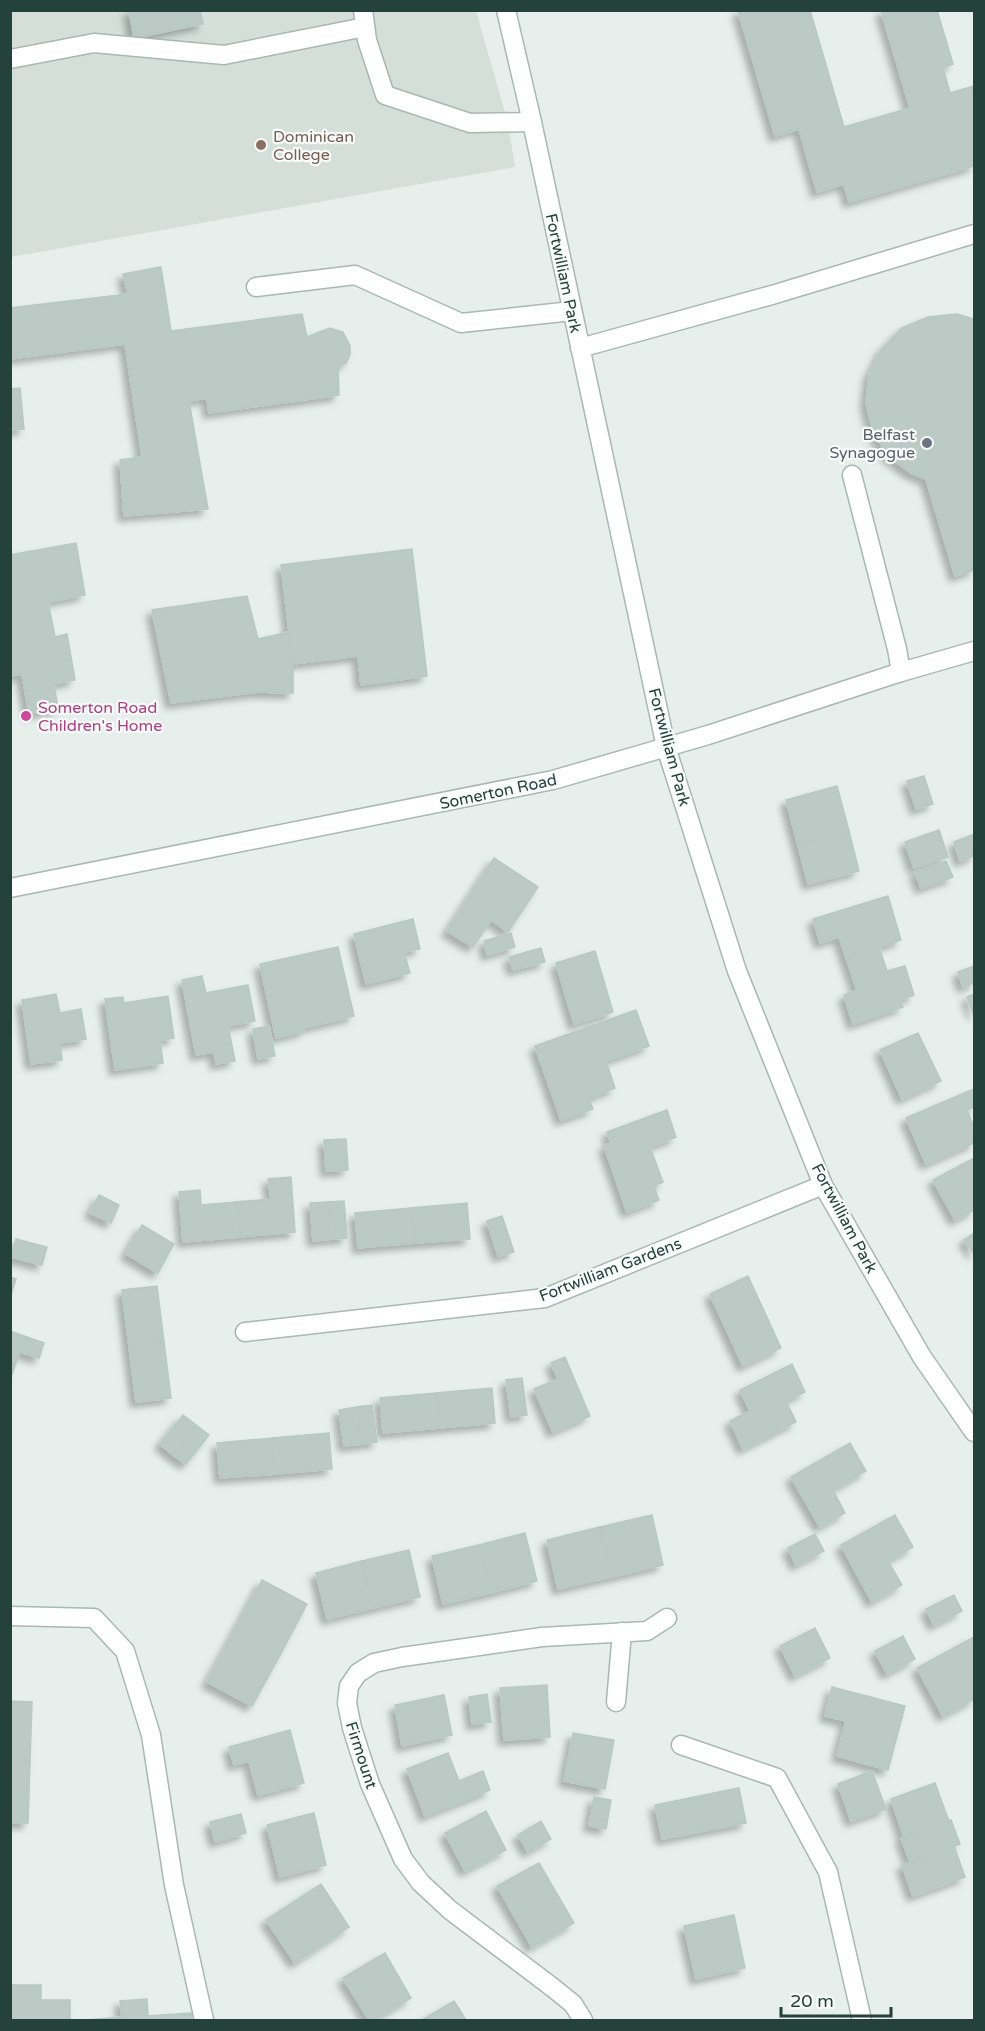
<svg xmlns="http://www.w3.org/2000/svg" width="985" height="2031" viewBox="0 0 985 2031" font-family="'Varela Round',sans-serif">
  <style>
    .built { fill: #d4dfda }
    .building { fill: #bbcac4; stroke: #b8c9c2; stroke-width: 1.5; filter: url(#shadow) }
    .lines { fill: none; stroke-linecap: round; stroke-linejoin: round }
    .service-casing { stroke: #a8b8b2; stroke-width: 21 }
    .minor-casing { stroke: #a8b8b2; stroke-width: 21 }
    .tertiary-casing { stroke: #a8b8b2; stroke-width: 21 }
    .service { stroke: #fff; stroke-width: 18 }
    .minor { stroke: #fff; stroke-width: 18 }
    .tertiary { stroke: #fff; stroke-width: 18 }
    .education-dot { fill: #8d6e63; stroke: #f7fbf9; stroke-width: 2 }
    .worship-dot { fill: #6b7280; stroke: #f7fbf9; stroke-width: 2 }
    .hotel-dot { fill: #d1479c; stroke: #f7fbf9; stroke-width: 2 }
    .labels { text-anchor: middle; stroke-width: 4.5; stroke-linejoin: round; paint-order: stroke }
    .education-label { font-size: 16px; fill: #785e54; stroke: #f7fbf9; text-anchor: start }
    .street-label { font-size: 16px; fill: #24423a; stroke: #f7fbf9 }
    .worship-label { font-size: 16px; fill: #5b616d; stroke: #f7fbf9; text-anchor: end }
    .hotel-label { font-size: 16px; fill: #b23c85; stroke: #f7fbf9; text-anchor: start }
  </style>
  <defs>
    <filter id="shadow"><feDropShadow dx="-5.5" dy="5.5" stdDeviation="3" flood-color="#0004"/></filter>
  </defs>
  <rect width="100%" height="100%" fill="#e6efeb"/>
  <polygon class="built" points="11,11 476,11 508,123 515,167 11,257"/>
  <g class="building">
    <polygon points="129,10 200,10 203,24 134,38"/>
    <polygon points="738,10 810,10 844,127 910,108 881,10 937,10 953,64 943,68 950,93 974,86 974,166 849,202 844,184 817,192 799,129 775,136"/>
    <polygon points="161,267 171,331 302,314 307,337 330,328 343,332 350,346 350,355 346,363 338,365 339,395 209,413 207,398 189,401 208,509 124,516 120,460 142,457 125,344 10,359 10,308 128,294 123,274"/>
    <polygon points="957,314 974,319 974,570 955,576 926,479 911,473 888,456 873,431 866,403 869,375 882,349 902,328 928,317"/>
    <polygon points="20,388 24,429 10,430 10,389"/>
    <polygon points="76,543 85,595 48,602 55,637 67,634 75,680 54,684 58,709 29,714 22,674 10,676 10,555"/>
    <polygon points="412,549 427,676 361,685 358,656 293,664 281,565"/>
    <polygon points="247,596 258,639 289,632 293,664 293,693 257,692 171,703 152,610"/>
    <polygon points="924,776 933,804 916,809 907,781"/>
    <polygon points="837,786 849,831 798,845 786,800"/>
    <polygon points="939,830 948,857 914,868 905,842"/>
    <polygon points="849,831 859,871 808,884 798,845"/>
    <polygon points="974,834 974,856 960,861 954,842"/>
    <polygon points="494,858 538,887 508,932 491,920 473,947 447,931"/>
    <polygon points="946,861 953,877 921,888 915,872"/>
    <polygon points="888,896 901,940 846,958 839,937 820,943 813,919"/>
    <polygon points="413,919 420,949 404,952 410,973 366,984 354,934"/>
    <polygon points="511,933 515,947 487,955 484,941"/>
    <polygon points="338,947 354,1016 304,1028 304,1031 276,1038 260,964"/>
    <polygon points="879,947 887,971 905,966 914,995 900,1000 903,1007 853,1024 844,995 857,990 846,958"/>
    <polygon points="541,948 545,962 513,970 509,957"/>
    <polygon points="595,951 613,1012 574,1024 556,963"/>
    <polygon points="974,966 974,983 963,987 958,972"/>
    <polygon points="202,976 206,993 248,985 255,1021 228,1026 235,1061 216,1064 214,1052 196,1055 182,980"/>
    <polygon points="56,994 60,1013 81,1009 86,1039 60,1043 62,1060 31,1064 22,1000"/>
    <polygon points="974,994 974,1016 967,997"/>
    <polygon points="168,996 174,1038 160,1041 163,1063 115,1070 105,999 123,997 124,1003"/>
    <polygon points="636,1010 649,1046 606,1061 615,1088 589,1098 593,1109 561,1120 535,1046"/>
    <polygon points="269,1026 275,1056 258,1059 253,1029"/>
    <polygon points="918,1033 941,1081 902,1099 880,1050"/>
    <polygon points="974,1089 974,1107 967,1110 974,1127 974,1143 926,1164 906,1118"/>
    <polygon points="667,1110 676,1137 650,1147 663,1182 654,1186 659,1200 627,1212 604,1146 611,1143 607,1132"/>
    <polygon points="346,1139 348,1170 326,1171 324,1140"/>
    <polygon points="974,1158 974,1210 955,1220 933,1180"/>
    <polygon points="291,1177 295,1232 239,1237 236,1202 271,1199 268,1179"/>
    <polygon points="200,1190 201,1205 236,1202 239,1237 183,1242 179,1192"/>
    <polygon points="99,1195 119,1205 111,1223 90,1213"/>
    <polygon points="344,1201 347,1238 331,1239 328,1202"/>
    <polygon points="328,1202 331,1239 313,1241 310,1203"/>
    <polygon points="467,1203 470,1239 414,1243 411,1208"/>
    <polygon points="411,1208 414,1243 358,1248 355,1213"/>
    <polygon points="502,1216 514,1252 498,1256 487,1221"/>
    <polygon points="142,1225 174,1244 166,1258 134,1239"/>
    <polygon points="974,1233 974,1254 964,1240"/>
    <polygon points="16,1239 47,1247 42,1265 11,1257"/>
    <polygon points="134,1239 166,1258 158,1273 126,1254"/>
    <polygon points="748,1276 781,1348 743,1366 710,1294"/>
    <polygon points="10,1277 16,1279 10,1297"/>
    <polygon points="157,1286 164,1342 129,1346 122,1290"/>
    <polygon points="10,1331 44,1343 39,1358 20,1352 10,1379"/>
    <polygon points="164,1342 171,1398 136,1402 129,1346"/>
    <polygon points="565,1357 590,1416 553,1432 534,1389 558,1379 551,1363"/>
    <polygon points="792,1364 805,1392 786,1401 796,1422 743,1449 730,1421 750,1411 740,1390"/>
    <polygon points="522,1378 527,1415 511,1417 506,1380"/>
    <polygon points="492,1388 495,1423 438,1428 436,1393"/>
    <polygon points="436,1393 438,1428 383,1433 380,1398"/>
    <polygon points="372,1405 377,1442 361,1444 356,1407"/>
    <polygon points="356,1407 361,1444 344,1446 339,1410"/>
    <polygon points="183,1415 196,1425 173,1455 160,1444"/>
    <polygon points="196,1425 209,1435 186,1464 173,1455"/>
    <polygon points="329,1433 332,1469 276,1474 273,1438"/>
    <polygon points="273,1438 276,1474 220,1478 217,1443"/>
    <polygon points="850,1443 866,1471 833,1490 845,1513 820,1527 791,1477"/>
    <polygon points="652,1515 663,1565 611,1577 600,1527"/>
    <polygon points="895,1515 913,1547 888,1561 902,1585 872,1602 841,1545"/>
    <polygon points="600,1527 611,1577 558,1589 547,1540"/>
    <polygon points="525,1533 537,1581 490,1593 479,1545"/>
    <polygon points="815,1534 824,1551 796,1565 788,1548"/>
    <polygon points="479,1545 490,1593 443,1604 432,1556"/>
    <polygon points="409,1550 420,1597 373,1608 362,1561"/>
    <polygon points="362,1561 373,1608 327,1619 316,1573"/>
    <polygon points="262,1580 307,1604 280,1655 235,1631"/>
    <polygon points="954,1595 962,1611 934,1625 926,1609"/>
    <polygon points="815,1628 830,1658 795,1676 780,1646"/>
    <polygon points="235,1631 280,1655 252,1706 207,1682"/>
    <polygon points="903,1636 915,1659 887,1674 875,1651"/>
    <polygon points="974,1637 974,1699 943,1716 917,1668"/>
    <polygon points="547,1685 550,1737 504,1740 500,1688"/>
    <polygon points="832,1687 905,1706 888,1770 837,1756 846,1721 825,1716"/>
    <polygon points="487,1694 491,1722 472,1724 469,1697"/>
    <polygon points="444,1695 452,1735 402,1746 395,1705"/>
    <polygon points="10,1701 32,1702 30,1762 10,1762"/>
    <polygon points="290,1730 304,1783 258,1795 249,1761 234,1765 229,1747"/>
    <polygon points="573,1733 614,1740 605,1789 564,1781"/>
    <polygon points="448,1753 459,1781 483,1771 490,1790 425,1816 407,1769"/>
    <polygon points="10,1762 30,1762 28,1823 10,1823"/>
    <polygon points="872,1771 886,1809 851,1821 838,1784"/>
    <polygon points="935,1783 949,1821 904,1837 891,1799"/>
    <polygon points="739,1788 746,1823 662,1839 655,1805"/>
    <polygon points="594,1797 611,1800 606,1829 589,1826"/>
    <polygon points="486,1811 506,1850 465,1871 445,1833"/>
    <polygon points="314,1813 326,1865 280,1877 267,1825"/>
    <polygon points="241,1814 246,1833 215,1842 210,1822"/>
    <polygon points="951,1820 960,1844 910,1862 901,1838"/>
    <polygon points="541,1821 551,1839 528,1852 518,1835"/>
    <polygon points="954,1846 965,1877 913,1896 902,1865"/>
    <polygon points="539,1863 574,1923 532,1947 497,1886"/>
    <polygon points="321,1884 349,1927 295,1963 266,1920"/>
    <polygon points="734,1915 745,1968 696,1979 684,1926"/>
    <polygon points="385,1953 411,1998 374,2020 369,2020 343,1978"/>
    <polygon points="11,1985 41,1985 41,2000 70,2000 70,2020 10,2020"/>
    <polygon points="147,1999 148,2016 191,2013 192,2020 87,2020 122,2017 120,2001"/>
    <polygon points="454,2001 466,2020 422,2020"/>
  </g>
  <g class="lines">
    <defs>
      <g id="service">
        <polyline points="363,10 367,40 385,95 470,123 532,122"/>
        <polyline points="10,59 94,43 224,55 365,27"/>
        <polyline points="580,348 772,295 974,234"/>
        <polyline points="852,475 897,649 901,672"/>
        <polyline points="10,1616 94,1618 125,1651 151,1735 174,1885 204,2020"/>
        <polyline points="681,1745 777,1778 828,1872 862,2020"/>
      </g>
      <g id="minor">
        <polyline points="256,287 355,275 461,323 572,311"/>
        <polyline points="10,888 553,780 708,735 901,672 974,651"/>
        <polyline points="245,1332 545,1298 823,1185"/>
        <polyline points="616,1702 622,1632"/>
        <polyline points="583,2020 573,2004 552,1987 450,1910 421,1883 403,1859 370,1784 352,1728 347,1703 349,1686 358,1673 374,1663 402,1657 542,1637 647,1631 667,1618"/>
      </g>
      <polyline id="tertiary" points="506,10 532,122 666,747 737,971 823,1185 922,1357 974,1432"/>
    </defs>
    <use href="#service" class="service-casing"/>
    <use href="#minor" class="minor-casing"/>
    <use href="#tertiary" class="tertiary-casing"/>
    <use href="#service" class="service"/>
    <use href="#minor" class="minor"/>
    <use href="#tertiary" class="tertiary"/>
  </g>
  <circle class="education-dot" cx="261" cy="145" r="6"/>
  <circle class="worship-dot" cx="927" cy="443" r="6"/>
  <circle class="hotel-dot" cx="26" cy="716" r="6"/>
  <g class="labels">
    <g class="education-label">
      <text x="273" y="142">Dominican<tspan x="273" dy="18">College</tspan></text>
    </g>
    <g class="street-label">
      <text transform="translate(564 273) rotate(78)" y="6">Fortwilliam Park</text>
      <text transform="translate(670 747) rotate(75)" y="6">Fortwilliam Park</text>
      <text transform="translate(498 791) rotate(-12)" y="6">Somerton Road</text>
      <text transform="translate(845 1218) rotate(62)" y="6">Fortwilliam Park</text>
      <text transform="translate(610 1269) rotate(-21)" y="6">Fortwilliam Gardens</text>
      <text transform="translate(362 1755) rotate(72)" y="6">Firmount</text>
    </g>
    <g class="worship-label">
      <text x="915" y="440">Belfast<tspan x="915" dy="18">Synagogue</tspan></text>
    </g>
    <g class="hotel-label">
      <text x="38" y="713">Somerton Road<tspan x="38" dy="18">Children's Home</tspan></text>
    </g>
  </g>
  <rect width="985" height="2031" fill="none" stroke="#24423a" stroke-width="24"/>
  <path d="M781 2007v9h110v-9" fill="none" stroke="#24423a" stroke-width="3"/>
  <text x="790" y="2007" font-size="18" fill="#24423a" stroke="#f7fbf9" stroke-width="4.5" paint-order="stroke">20 m</text>
</svg>
